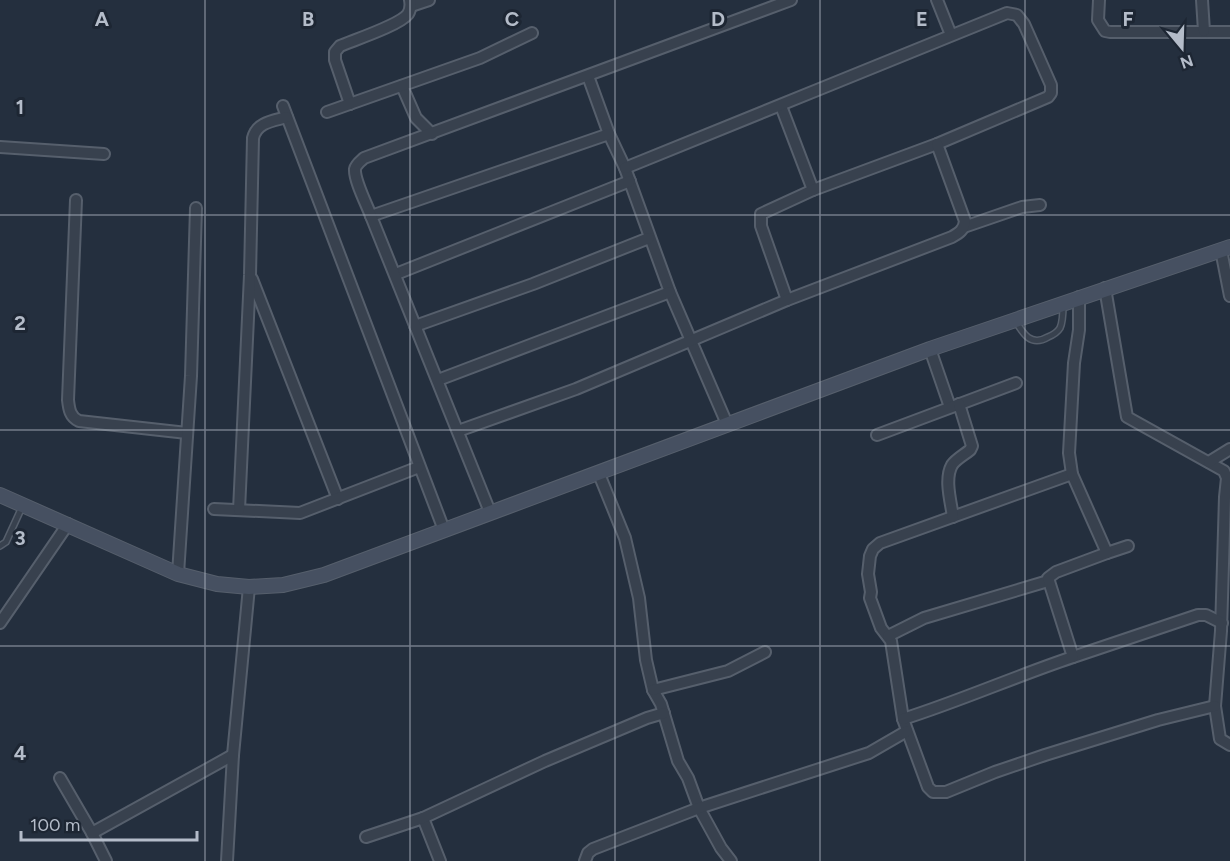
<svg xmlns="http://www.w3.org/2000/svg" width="1230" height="861" viewBox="0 0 1230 861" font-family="Figtree,sans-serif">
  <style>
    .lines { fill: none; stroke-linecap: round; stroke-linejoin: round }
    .service-casing { stroke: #565f6c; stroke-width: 8 }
    .minor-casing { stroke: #565f6c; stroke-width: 14 }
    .secondary-casing { stroke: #565f6c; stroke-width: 16 }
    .service { stroke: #38414e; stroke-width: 5 }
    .minor { stroke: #38414e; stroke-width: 10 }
    .secondary { stroke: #465061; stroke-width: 14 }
    .grid { fill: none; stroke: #b4bcc9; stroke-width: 1.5; stroke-opacity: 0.55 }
    .grid-label { font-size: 20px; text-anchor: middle; font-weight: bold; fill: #b4bcc9; stroke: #1d2633; stroke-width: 6; stroke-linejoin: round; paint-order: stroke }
  </style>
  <rect width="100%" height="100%" fill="#242f3e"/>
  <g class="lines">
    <defs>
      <g id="service">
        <path d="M1015,320c8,14 16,27 33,17 5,-2 9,-4 12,-9 3,-6 3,-16 3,-24"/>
        <polyline points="0,546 6,542 22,507"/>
      </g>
      <g id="minor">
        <polyline points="937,0 951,35"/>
        <polyline points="1099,0 1098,20 1105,31 1110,32 1230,32"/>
        <polyline points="1202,0 1204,31"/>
        <polyline points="411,6 429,0"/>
        <polyline points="588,76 609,134 625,168 670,292 727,424"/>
        <polyline points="402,86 416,118 432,134"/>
        <path d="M350,104l-15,-44v-8l5,-6c14,-6 60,-21 68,-32 3,-5 3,-9 2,-14"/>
        <polyline points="283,106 444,530"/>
        <polyline points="781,106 813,190"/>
        <polyline points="327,112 480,58 532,33"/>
        <polyline points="0,147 104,154"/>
        <path d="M625,168c128,-51 254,-104 382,-155l10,2 7,9 27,61v8l-3,4 -111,47 -124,46 -52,24v12l26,74"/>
        <path d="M76,200l-8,200c1,9 2,17 11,21l108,12"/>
        <polyline points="371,216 609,134"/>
        <polyline points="964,227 1022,207 1040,205"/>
        <polyline points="1221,250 1230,296"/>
        <polyline points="396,274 630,181"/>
        <polyline points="252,279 338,499"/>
        <polyline points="1105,288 1127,417 1224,471 1227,478 1225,497 1221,631 1215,706 1220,739 1230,745"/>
        <polyline points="415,326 533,284 649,238"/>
        <polyline points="930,349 950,407"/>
        <polyline points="438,380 670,292"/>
        <path d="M458,431l118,-42 211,-89 165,-63c7,-4 12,-7 13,-16l-28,-77"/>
        <polyline points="877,435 1016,383"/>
        <polyline points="1209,462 1230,449"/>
        <polyline points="599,474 625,538 639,598 646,660 653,690 661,704 678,761 688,778 699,808 721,848 731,861"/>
        <polyline points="1072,474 880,543 873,549 870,556 868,574 871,592 870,598 881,628 891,641 903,719 928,787 933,792 946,792 995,772 1045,755 1158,720 1215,706"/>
        <polyline points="214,509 300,513 419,467"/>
        <path d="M239,510l11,-235 3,-137c4,-16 20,-17 34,-21"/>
        <path d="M490,512l-119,-296c-4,-11 -17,-36 -16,-47 1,-5 6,-8 9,-11l427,-158"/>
        <path d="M953,517c-2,-15 -9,-38 -1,-52 4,-6 12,-10 18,-15l2,-4 -13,-42"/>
        <polyline points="1107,553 1128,546"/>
        <polyline points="178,574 191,376 196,208"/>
        <polyline points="0,623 68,524"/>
        <polyline points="888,636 924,618 1048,581"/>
        <polyline points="1073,657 1198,615 1206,615 1222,623"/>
        <polyline points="653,690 728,671 765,652"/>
        <path d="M903,719c57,-18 113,-43 170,-62l-25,-79 8,-6 51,-19 -35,-79 -3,-21 5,-90 5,-33v-33"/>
        <polyline points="60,778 92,833 106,861"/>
        <polyline points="423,818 440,861"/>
        <polyline points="92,833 233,755"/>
        <polyline points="366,837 423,818 545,761 647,718 664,713"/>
        <polyline points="227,861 233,755 249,587"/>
        <polyline points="585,861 588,853 593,849 699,808 869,753 907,731"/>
      </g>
      <polyline id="secondary" points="0,495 178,574 217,584 249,587 283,585 324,575 930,349 1230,247"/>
    </defs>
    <use href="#service" class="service-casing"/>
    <use href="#minor" class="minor-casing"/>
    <use href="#secondary" class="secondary-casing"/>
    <use href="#service" class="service"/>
    <use href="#minor" class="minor"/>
    <use href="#secondary" class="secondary"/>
  </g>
  <path class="grid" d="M205,0v861M410,0v861M615,0v861M820,0v861M1025,0v861M0,215h1230M0,430h1230M0,646h1230"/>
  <g class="grid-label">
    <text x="102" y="26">A</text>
    <text x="308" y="26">B</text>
    <text x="512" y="26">C</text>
    <text x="718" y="26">D</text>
    <text x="922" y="26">E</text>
    <text x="1128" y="26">F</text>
    <text x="20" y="114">1</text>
    <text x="20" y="330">2</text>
    <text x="20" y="545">3</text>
    <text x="20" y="760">4</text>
  </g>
  <g transform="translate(1182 48) rotate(161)" stroke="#1d2633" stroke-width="4.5" paint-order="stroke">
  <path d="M0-4.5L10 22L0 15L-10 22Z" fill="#b4bcc9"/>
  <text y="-9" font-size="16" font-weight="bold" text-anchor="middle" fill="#b4bcc9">N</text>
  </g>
  <path d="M21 831v9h176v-9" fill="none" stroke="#b4bcc9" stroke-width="3"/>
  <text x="30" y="831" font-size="18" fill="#b4bcc9" stroke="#1d2633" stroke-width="4.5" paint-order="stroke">100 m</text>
</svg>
